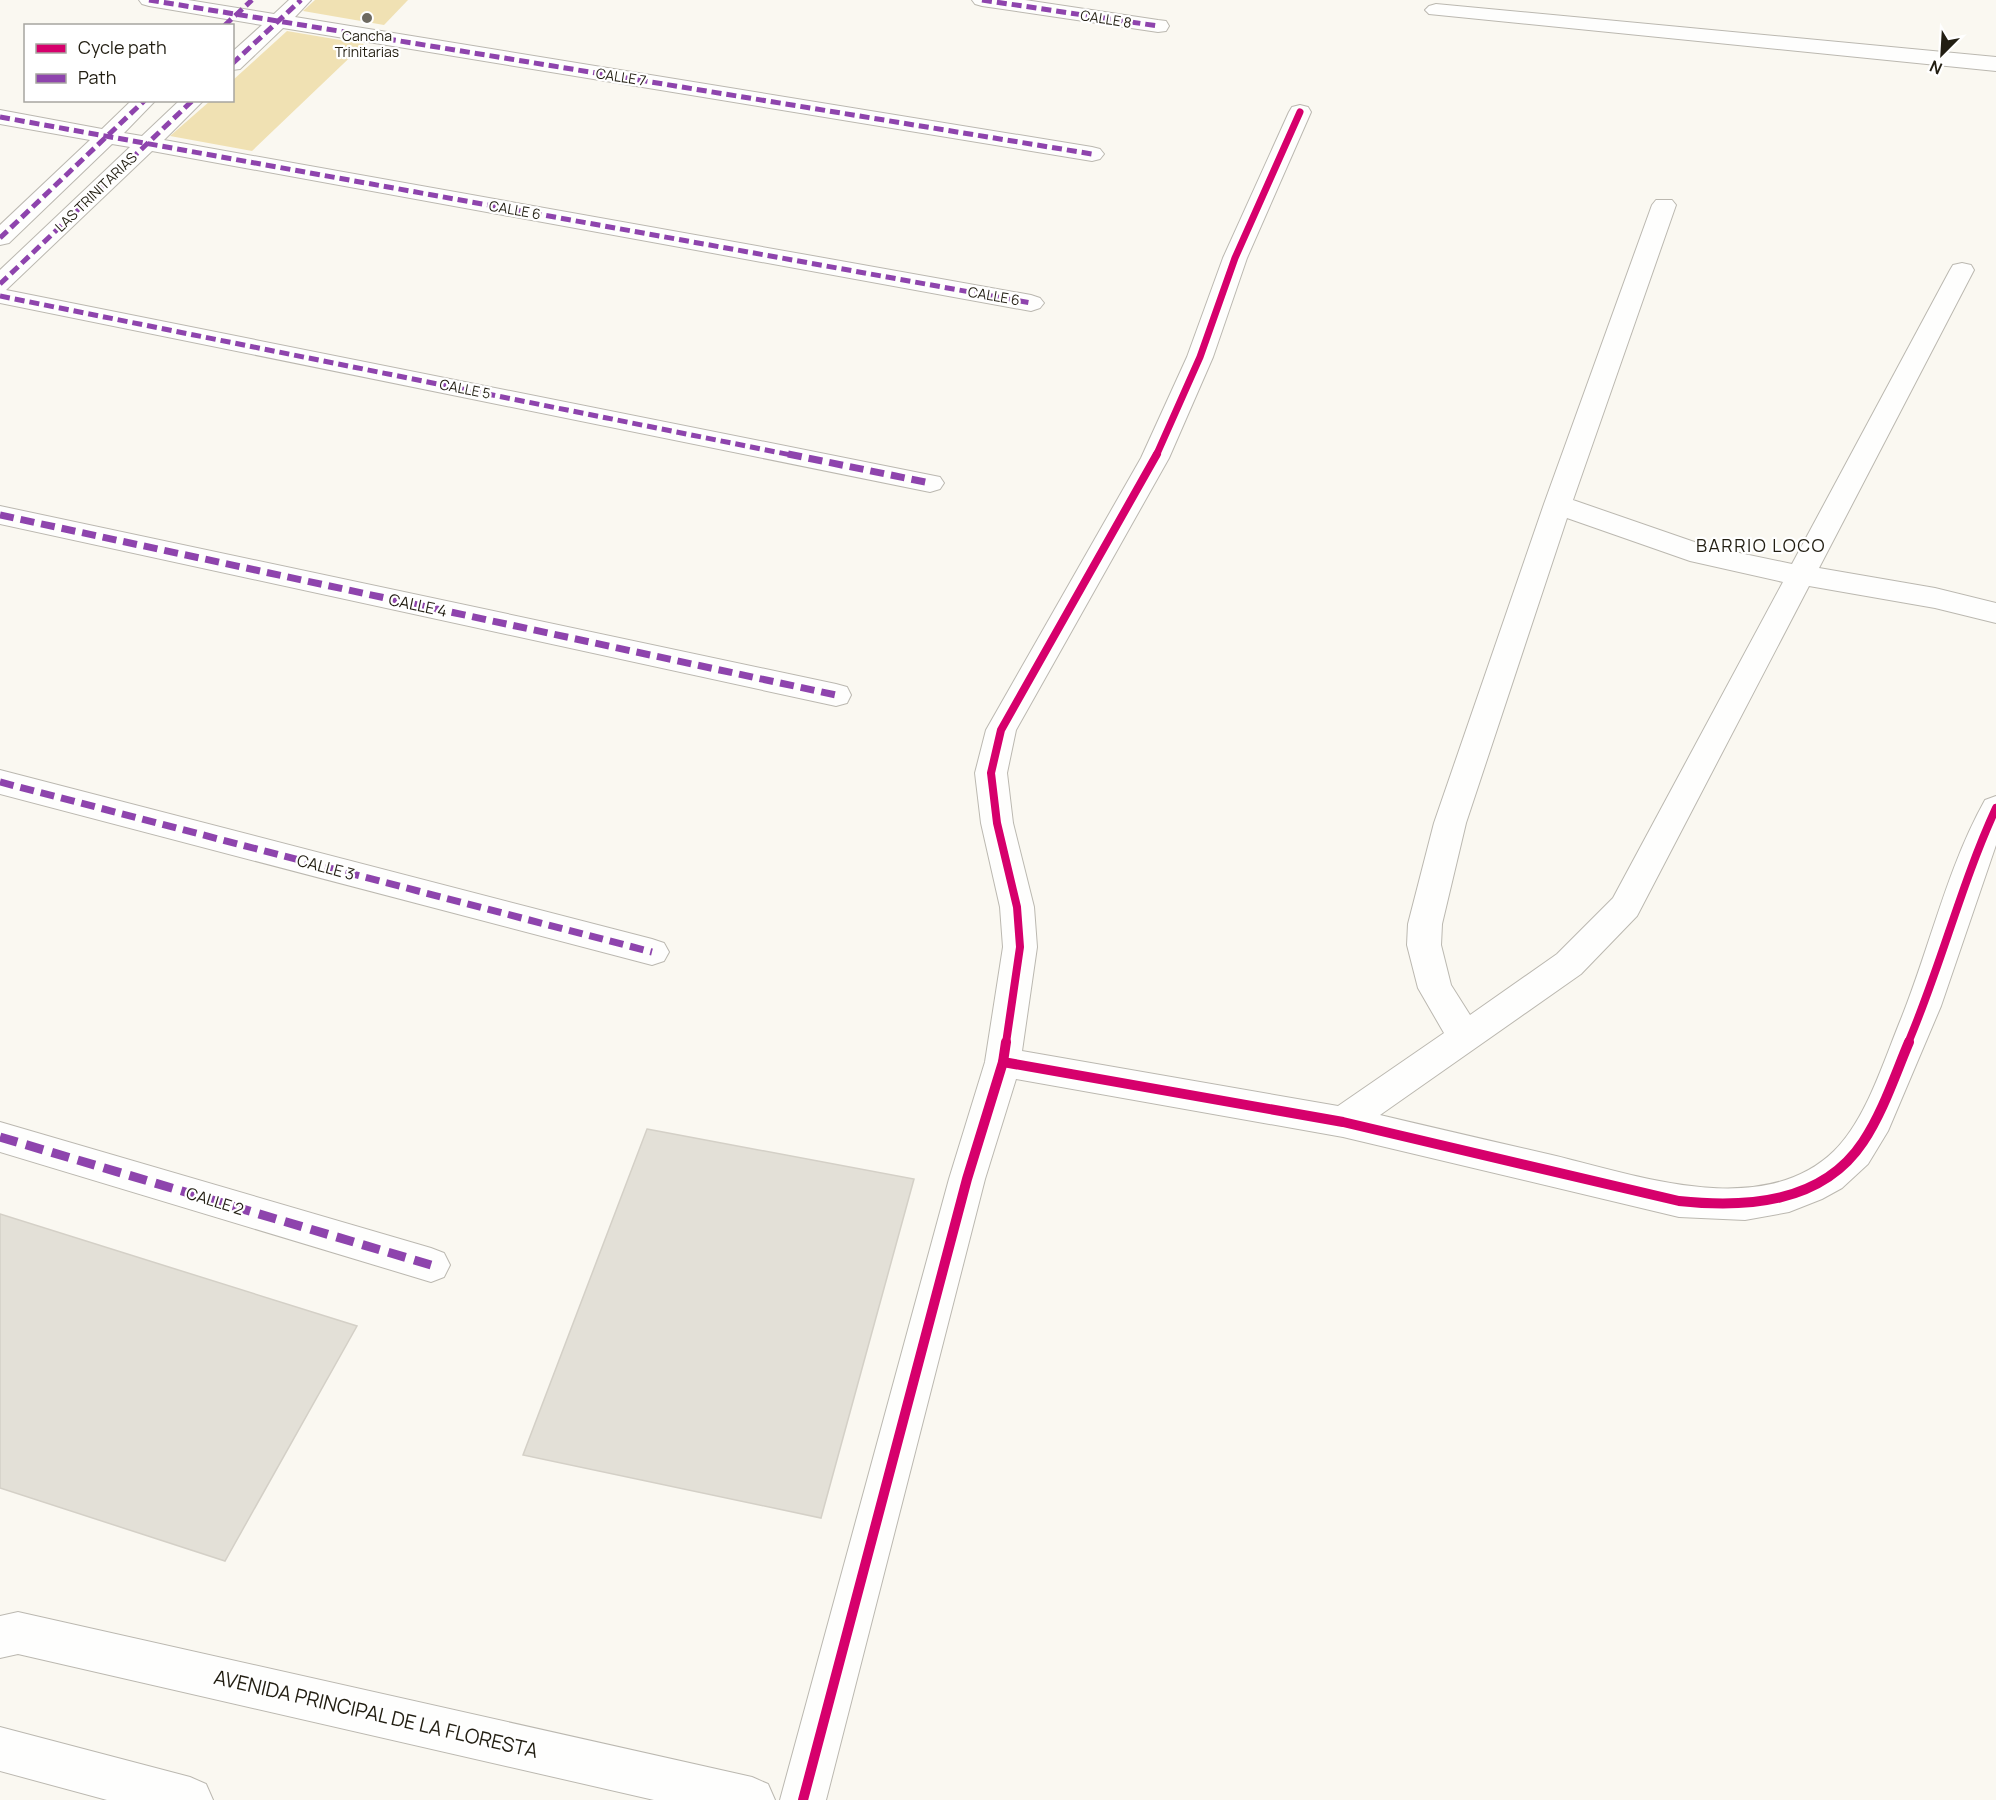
<svg xmlns="http://www.w3.org/2000/svg" width="1996" height="1800" viewBox="0 0 1996 1800" font-family="Manrope,sans-serif">
  <style>
    .green { fill: #f0e1b3 }
    .building { fill: #e3e0d7; stroke: #d4d0c7; stroke-width: 1.5 }
    .lines { fill: none; stroke-linecap: round; stroke-linejoin: round }
    .minor-casing { stroke: #bbb8b0; stroke-width: 2 }
    .minor { fill: #fefefd; fill-rule: evenodd }
    .quiet-far2 { stroke: #8e44ad; stroke-width: 5; stroke-dasharray: 10 5; stroke-linecap: butt }
    .quiet-far1 { stroke: #8e44ad; stroke-width: 7; stroke-dasharray: 14 7; stroke-linecap: butt }
    .quiet { stroke: #8e44ad; stroke-width: 9; stroke-dasharray: 18 9; stroke-linecap: butt }
    .cycleway-far2-casing { stroke: #fff; stroke-width: 10 }
    .cycleway-far1-casing { stroke: #fff; stroke-width: 12 }
    .cycleway-casing { stroke: #fff; stroke-width: 14 }
    .cycleway-far2 { stroke: #d6006c; stroke-width: 7 }
    .cycleway-far1 { stroke: #d6006c; stroke-width: 8 }
    .cycleway { stroke: #d6006c; stroke-width: 10 }
    .poi-dot { fill: #6e6a60; stroke: #fff; stroke-width: 2 }
    .labels { text-anchor: middle; stroke-width: 4.5; stroke-linejoin: round; paint-order: stroke }
    .far-street-label { font-size: 14px; fill: #221e12; stroke: #fff }
    .far-poi-label { font-size: 14px; fill: #221e12; stroke: #fff }
    .street-label { font-size: 16px; fill: #221e12; stroke: #fff }
    .neighbourhood-label { font-size: 18px; letter-spacing: 1.5px; fill: #221e12; stroke: #fff }
    .near-street-label { font-size: 20px; fill: #221e12; stroke: #fff }
  </style>
  <rect width="100%" height="100%" fill="#faf8f1"/>
  <g class="green">
    <polygon points="315,0 408,0 384,25 303,11"/>
    <polygon points="287,31 364,44 252,151 170,136 210,101 232,100 233,80"/>
  </g>
  <g class="building">
    <polygon points="647,1129 914,1179 821,1518 523,1455"/>
    <polygon points="0,1214 357,1326 225,1561 0,1488"/>
  </g>
  <g class="lines">
    <defs>
      <g id="minor">
        <polygon points="139,0 188,0 274,14 289,0 311,0 295,17 1092,147 1100,149 1104,154 1100,159 1092,161 283,28 240,69 232,70 232,52 262,25 149,6 142,4"/>
        <polygon points="972,0 1025,0 1158,20 1166,21 1169,26 1166,31 1158,32 982,6 975,4"/>
        <polygon points="1436,4 1996,57 1996,71 1429,14 1425,10 1429,6"/>
        <polygon points="132,100 156,100 124,133 142,136 180,100 204,100 164,140 1031,295 1040,298 1044,303 1040,308 1031,311 152,151 6,290 940,477 944,483 940,489 930,492 0,303 0,270 130,147 112,144 9,243 0,245 0,225 90,140 0,124 0,110 102,129"/>
        <path d="M1300,105l8,2 3,5 -64,146 -34,99 -44,101 -153,272 -9,43 6,50 21,84 3,40 -15,104 316,55 106,-73 -26,-45 -11,-43 1,-21 26,-101 110,-319 108,-299 4,-5h16l4,5 -103,295 133,46 86,18 158,-294 3,-5 9,-2 9,2 3,5 -155,298 116,20 61,15v20l-61,-15 -126,-22 -172,330 -56,58 -201,141c58,14 115,27 172,40 84,20 210,66 282,-4 32,-31 50,-91 67,-132 29,-72 46,-151 84,-219l11,-4v49l-55,161 -53,125 -20,33 -26,24 -20,11 -33,13 -44,8 -66,-3 -336,-80 -327,-58 -31,100 -159,621h-46l169,-621 36,-117 18,-115 -3,-40 -19,-84 -6,-50 11,-43 155,-272 46,-101 36,-99 66,-146 3,-5zM1567,518l123,43 93,21 -170,316 -56,56 -87,61 -19,-30 -10,-40 1,-21 24,-101z"/>
        <polygon points="0,506 836,684 847,687 851,695 847,703 836,706 0,524"/>
        <polygon points="0,770 652,939 664,943 669,952 664,961 652,965 0,794"/>
        <polygon points="0,1122 431,1248 444,1253 450,1265 444,1277 431,1282 0,1152"/>
        <polygon points="18,1612 752,1777 768,1784 775,1800 654,1800 18,1654 0,1658 0,1616"/>
        <polygon points="0,1727 190,1777 206,1784 213,1800 107,1800 0,1771"/>
      </g>
    </defs>
    <use href="#minor" class="minor-casing"/>
    <use href="#minor" class="minor"/>
    <g class="quiet-far2">
      <polyline points="149,0 1092,154"/>
      <polyline points="982,0 1158,26"/>
      <polyline points="224,26 252,0"/>
      <polyline points="232,64 301,0"/>
      <polyline points="0,117 1031,303"/>
      <polyline points="0,238 145,100"/>
      <polyline points="0,284 193,100"/>
      <polyline points="0,296 796,456"/>
    </g>
    <g class="quiet-far1">
      <polyline points="788,454 930,483"/>
      <polyline points="0,515 836,695"/>
      <polyline points="0,782 652,952"/>
    </g>
    <polyline class="quiet" points="0,1137 431,1265"/>
    <defs>
      <polyline id="cycleway-far2" points="1156,456 1200,357 1235,258 1300,112"/>
      <g id="cycleway-far1">
        <polyline points="1006,1043 1020,947 1017,907 997,823 991,773 1001,730 1157,454"/>
        <path d="M1908,1043c33,-77 53,-159 88,-235"/>
      </g>
      <g id="cycleway">
        <path d="M1003,1062l340,60 336,79c66,7 143,3 184,-59 20,-30 32,-67 46,-100"/>
        <polyline points="803,1800 967,1179 1003,1062 1006,1042"/>
      </g>
    </defs>
    <use href="#cycleway-far2" class="cycleway-far2-casing"/>
    <use href="#cycleway-far1" class="cycleway-far1-casing"/>
    <use href="#cycleway" class="cycleway-casing"/>
    <use href="#cycleway-far2" class="cycleway-far2"/>
    <use href="#cycleway-far1" class="cycleway-far1"/>
    <use href="#cycleway" class="cycleway"/>
  </g>
  <circle class="poi-dot" cx="367" cy="18" r="6"/>
  <g class="labels">
    <g class="far-street-label">
      <text transform="translate(1106 19) rotate(9)" y="5">CALLE 8</text>
      <text transform="translate(621 77) rotate(9)" y="5">CALLE 7</text>
      <text transform="translate(96 192) rotate(-44)" y="5">LAS TRINITARIAS</text>
      <text transform="translate(515 210) rotate(10)" y="5">CALLE 6</text>
      <text transform="translate(994 296) rotate(10)" y="5">CALLE 6</text>
      <text transform="translate(465 389) rotate(11)" y="5">CALLE 5</text>
    </g>
    <g class="far-poi-label">
      <text x="367" y="41">Cancha<tspan x="367" dy="16">Trinitarias</tspan></text>
    </g>
    <g class="street-label">
      <text transform="translate(418 605) rotate(12)" y="6">CALLE 4</text>
      <text transform="translate(326 867) rotate(15)" y="6">CALLE 3</text>
      <text transform="translate(215 1201) rotate(17)" y="6">CALLE 2</text>
    </g>
    <g class="neighbourhood-label">
      <text x="1761" y="552">BARRIO LOCO</text>
    </g>
    <g class="near-street-label">
      <text transform="translate(376 1714) rotate(13)" y="7">AVENIDA PRINCIPAL DE LA FLORESTA</text>
    </g>
  </g>
  <rect x="24" y="24" width="210" height="78" fill="#ffffff" stroke="#a7a5a0" stroke-width="1.5"/>
  <rect x="36" y="44" width="30" height="9" fill="#d6006c" stroke="#a7a5a0" stroke-width="1.5"/>
  <text x="78" y="54" font-size="18" fill="#221e12">Cycle path</text>
  <rect x="36" y="74" width="30" height="9" fill="#8e44ad" stroke="#a7a5a0" stroke-width="1.5"/>
  <text x="78" y="84" font-size="18" fill="#221e12">Path</text>
  <g transform="translate(1942 54) rotate(204)" stroke="#ffffff" stroke-width="4.5" paint-order="stroke">
  <path d="M0-4.5L10 22L0 15L-10 22Z" fill="#221e12"/>
  <text y="-9" font-size="16" font-weight="bold" text-anchor="middle" fill="#221e12">N</text>
  </g>
</svg>
